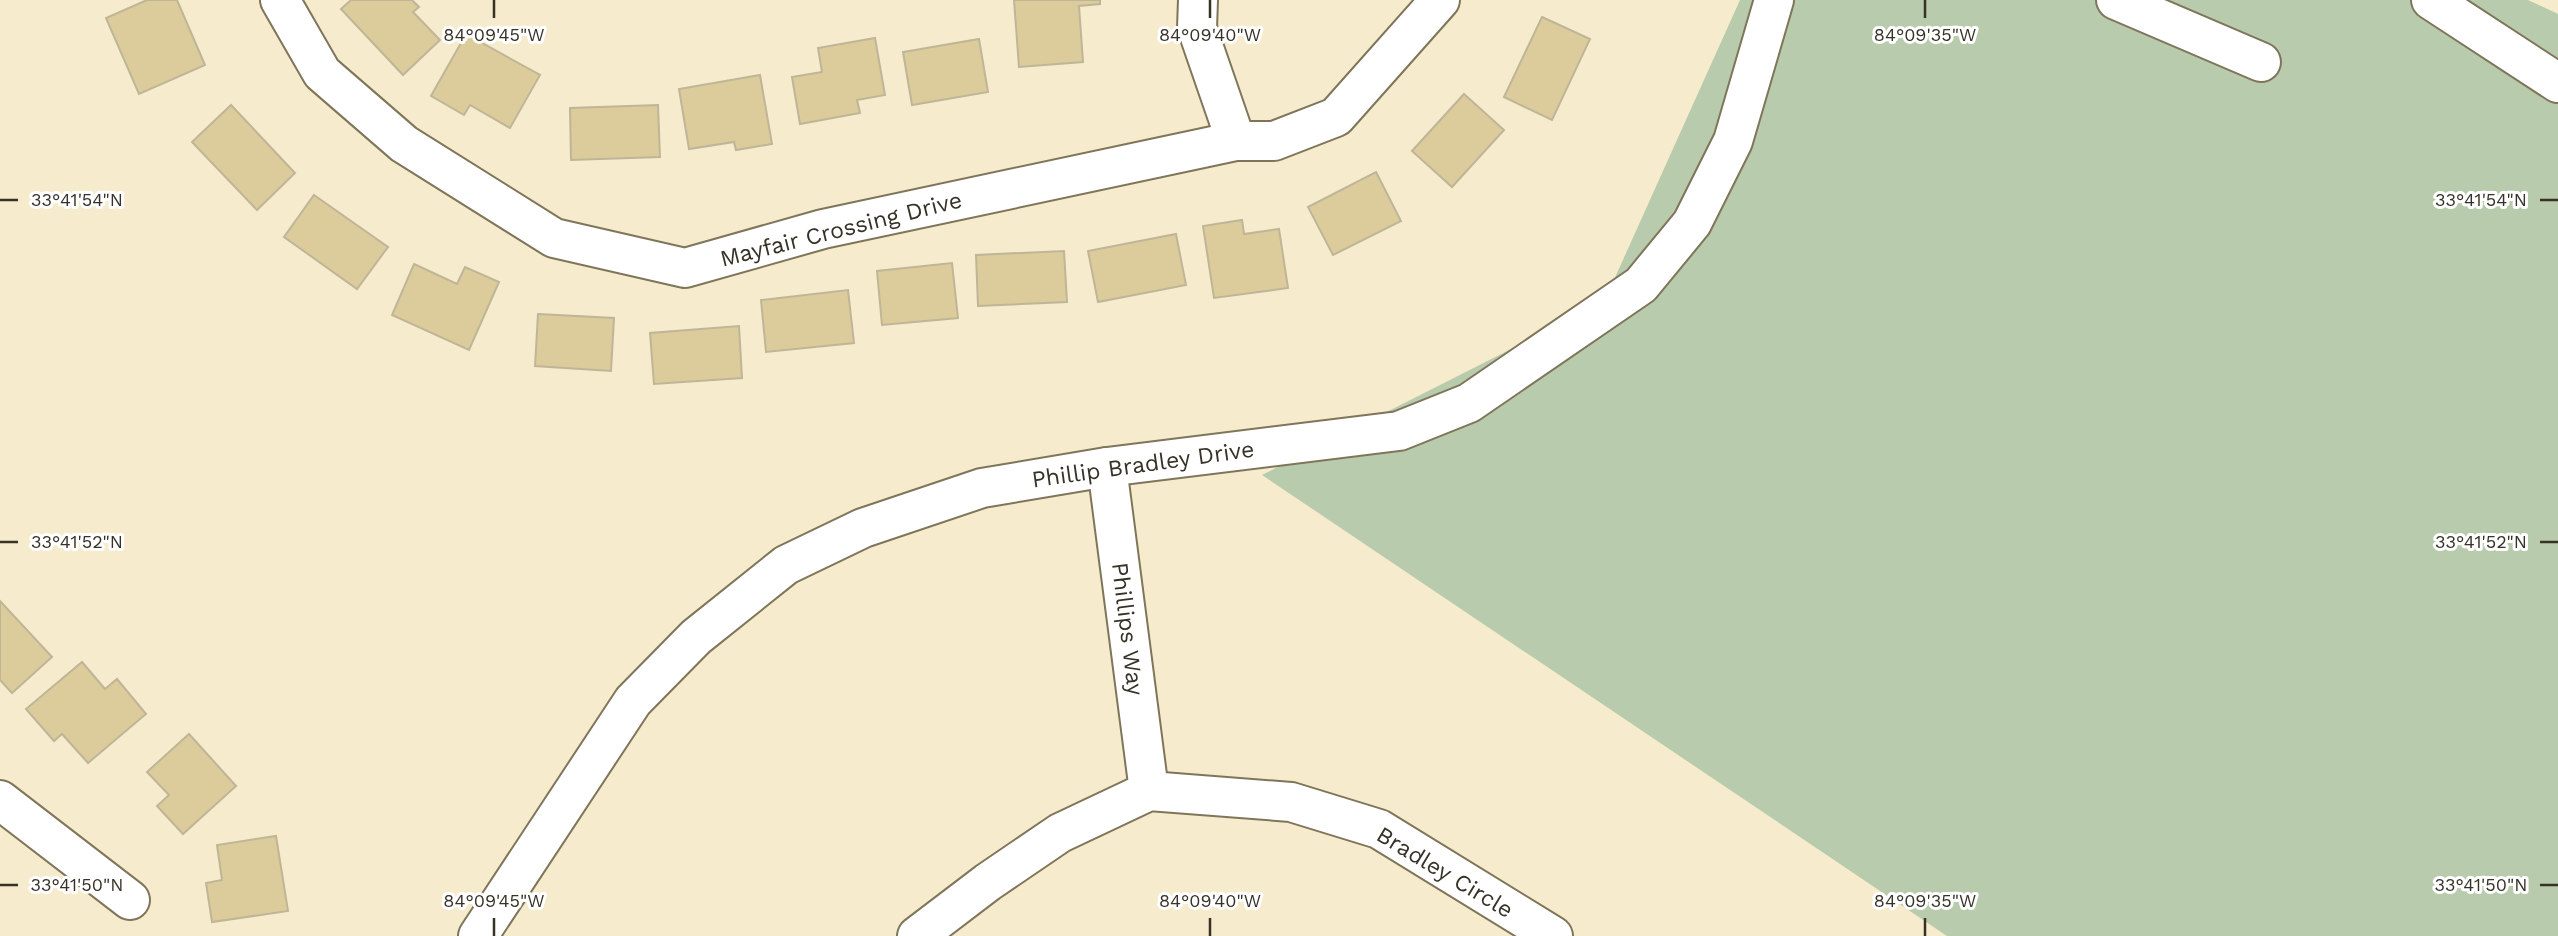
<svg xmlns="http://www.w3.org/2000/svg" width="2558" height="936" viewBox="0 0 2558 936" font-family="'Work Sans',sans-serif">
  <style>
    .green { fill: #b8cbad }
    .building { fill: #ddcc9b; stroke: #bfb597; stroke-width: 2 }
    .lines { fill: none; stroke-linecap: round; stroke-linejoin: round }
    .minor-casing { stroke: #7f755a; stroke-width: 42 }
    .minor { stroke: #fff; stroke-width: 38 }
    .ticks { fill: none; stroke: #363227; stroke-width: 2.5 }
    .labels { text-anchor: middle; stroke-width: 6; stroke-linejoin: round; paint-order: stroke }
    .street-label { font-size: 23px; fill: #363227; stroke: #fff }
    .ticks-label { font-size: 18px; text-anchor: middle; fill: #363227; stroke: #fff; stroke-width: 6; stroke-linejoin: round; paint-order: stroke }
  </style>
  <rect width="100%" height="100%" fill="#f6ebcd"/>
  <polygon class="green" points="1740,0 2528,0 2558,14 2558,936 1947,936 1262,475 1604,302"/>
  <g class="building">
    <polygon points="147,0 177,0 205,65 139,94 106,18"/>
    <polygon points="351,0 412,0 419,7 413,12 440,40 403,75 341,9"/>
    <polygon points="1014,0 1100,0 1100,4 1079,6 1083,62 1019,67"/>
    <polygon points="1542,17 1590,39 1552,120 1504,97"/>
    <polygon points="466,34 540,75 510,128 470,105 464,115 431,96"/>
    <polygon points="875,38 885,95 857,100 860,113 800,124 792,77 822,72 818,48"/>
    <polygon points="979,39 988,92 912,105 903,52"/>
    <polygon points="760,75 772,144 736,150 734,142 689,149 679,89"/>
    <polygon points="1464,94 1504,130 1452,187 1412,151"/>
    <polygon points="231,105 295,173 257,210 192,142"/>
    <polygon points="658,105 660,157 571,160 570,108"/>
    <polygon points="1376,172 1401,221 1333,255 1308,207"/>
    <polygon points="314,195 388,247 357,289 284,237"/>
    <polygon points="1242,220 1244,234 1279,229 1288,288 1214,298 1203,226"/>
    <polygon points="1176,234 1186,285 1098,302 1088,251"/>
    <polygon points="1064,251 1067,302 978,306 976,255"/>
    <polygon points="952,263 958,318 882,325 877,271"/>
    <polygon points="414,264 457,284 465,267 499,282 469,350 392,315"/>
    <polygon points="848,290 854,343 766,352 761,300"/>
    <polygon points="538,314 614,318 611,371 535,366"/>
    <polygon points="739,326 742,378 654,384 650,333"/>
    <polygon points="0,601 52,657 12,693 0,680"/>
    <polygon points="82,662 105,689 117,679 146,714 88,763 62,734 54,741 26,709"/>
    <polygon points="189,734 236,786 183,834 157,806 169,795 147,772"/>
    <polygon points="276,836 288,911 212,922 206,883 222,880 217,845"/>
  </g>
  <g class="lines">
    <defs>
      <g id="minor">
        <polyline points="280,0 322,73 404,144 554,238 685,268 823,229 1236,141 1274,141 1336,117 1440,0"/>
        <polyline points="1198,0 1197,28 1236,141"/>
        <polyline points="2116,0 2261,62"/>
        <polyline points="2431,0 2558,83"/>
        <polyline points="1107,467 1149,791"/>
        <polyline points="0,800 130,900"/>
        <polyline points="478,936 633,701 696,637 786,565 863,528 982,488 1107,467 1399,431 1469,403 1641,285 1692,223 1733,141 1774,0"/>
        <polyline points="917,936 988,882 1060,833 1149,791 1291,802 1379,829 1553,936"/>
      </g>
    </defs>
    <use href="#minor" class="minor-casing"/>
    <use href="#minor" class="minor"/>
  </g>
  <path class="ticks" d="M494,0v18M1210,0v18M1925,0v18M0,200h18M2540,200h18M0,542h18M2540,542h18M0,885h18M2540,885h18M494,918v18M1210,918v18M1925,918v18"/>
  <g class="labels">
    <g class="street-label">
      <text transform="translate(841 229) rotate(-14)" y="8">Mayfair Crossing Drive</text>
      <text transform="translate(1143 464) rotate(-8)" y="8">Phillip Bradley Drive</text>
      <text transform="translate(1128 629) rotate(83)" y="8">Phillips Way</text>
      <text transform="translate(1445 872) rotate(31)" y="8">Bradley Circle</text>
    </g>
  </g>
  <g class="ticks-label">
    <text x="494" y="41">84°09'45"W</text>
    <text x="1210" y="41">84°09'40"W</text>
    <text x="1925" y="41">84°09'35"W</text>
    <text x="77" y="206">33°41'54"N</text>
    <text x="2481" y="206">33°41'54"N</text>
    <text x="77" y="548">33°41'52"N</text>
    <text x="2481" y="548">33°41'52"N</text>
    <text x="77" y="891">33°41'50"N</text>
    <text x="2481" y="891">33°41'50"N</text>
    <text x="494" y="907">84°09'45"W</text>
    <text x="1210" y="907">84°09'40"W</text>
    <text x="1925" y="907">84°09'35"W</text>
  </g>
</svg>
